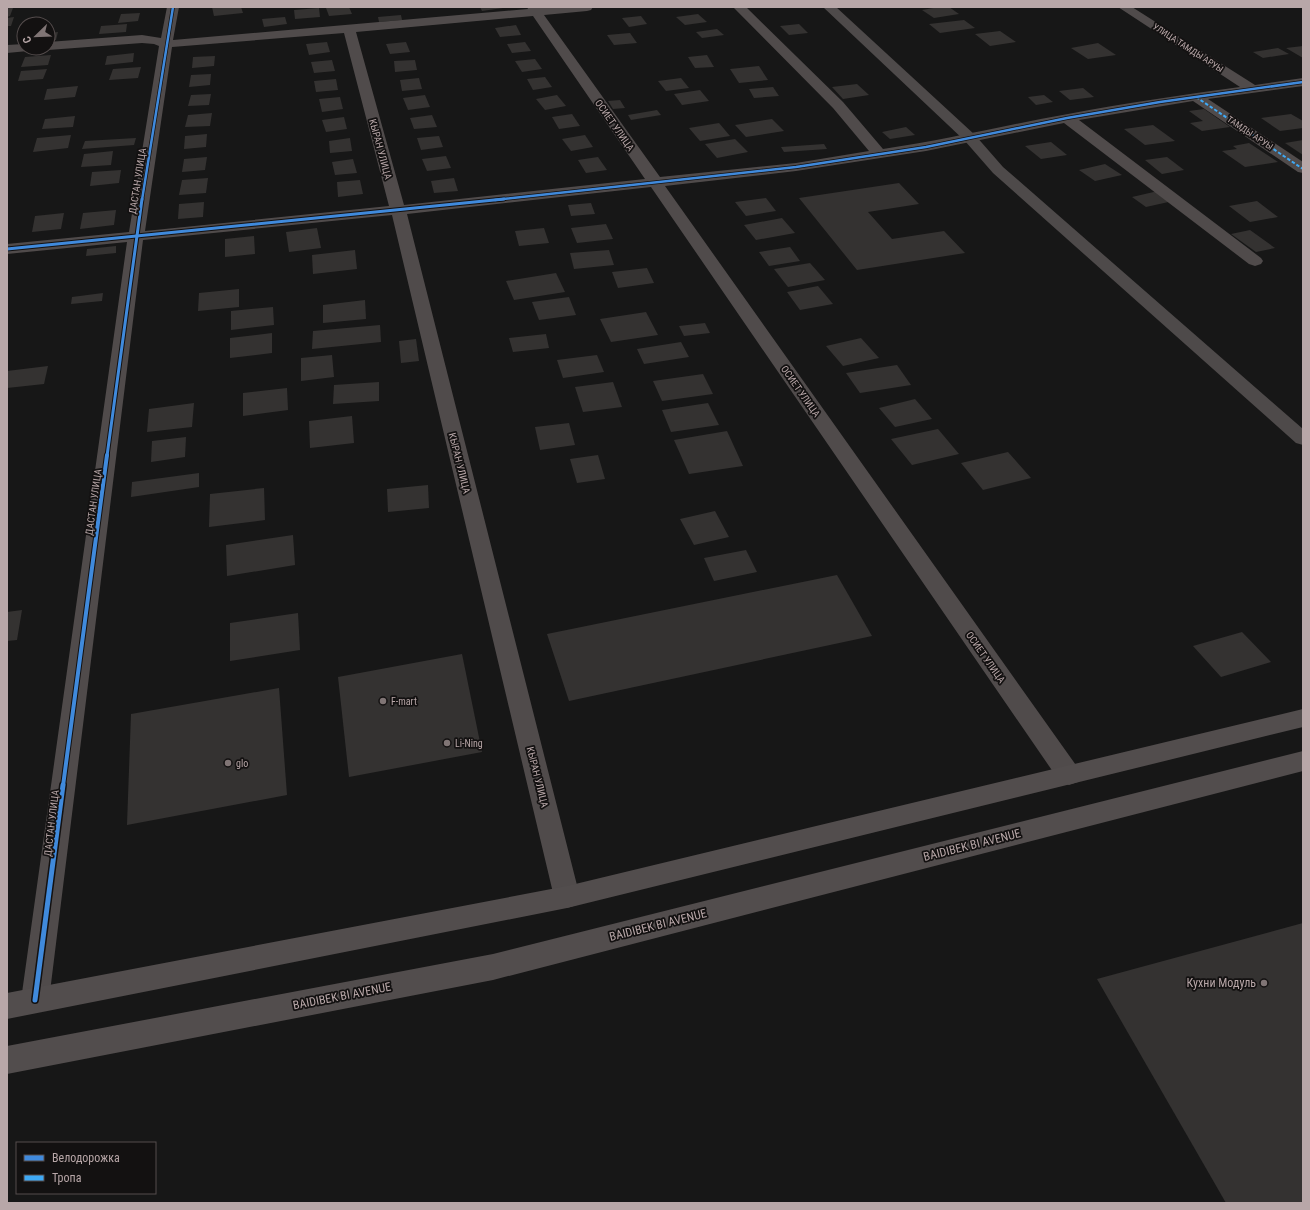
<svg xmlns="http://www.w3.org/2000/svg" width="1310" height="1210" viewBox="0 0 1310 1210" font-family="'Roboto Condensed',sans-serif">
  <style>
    .building { fill: #343231 }
    .lines { fill: none; stroke-linecap: round; stroke-linejoin: round }
    .street { fill: #504b4b; fill-rule: evenodd }
    .secondary { fill: #4e4a4a; fill-rule: evenodd }
    .primary { fill: #524d4d; fill-rule: evenodd }
    .quiet { stroke: #3fa9f5; stroke-width: 2; stroke-dasharray: 3.5 2; stroke-linecap: butt }
    .cycleway-far3-casing { stroke: #131111; stroke-width: 4 }
    .cycleway-far2-casing { stroke: #131111; stroke-width: 5 }
    .cycleway-far1-casing { stroke: #131111; stroke-width: 6 }
    .cycleway-casing { stroke: #131111; stroke-width: 8 }
    .cycleway-far3 { stroke: #408adc; stroke-width: 2.5 }
    .cycleway-far2 { stroke: #408adc; stroke-width: 3 }
    .cycleway-far1 { stroke: #408adc; stroke-width: 4 }
    .cycleway { stroke: #408adc; stroke-width: 5 }
    .poi-dot { fill: #807575; stroke: #131111; stroke-width: 1.5 }
    .labels { text-anchor: middle; stroke-width: 3.5; stroke-linejoin: round; paint-order: stroke }
    .far-street-label { font-size: 9px; fill: #b8a7a8; stroke: #131111 }
    .street-label { font-size: 10px; fill: #b8a7a8; stroke: #131111 }
    .poi-label { font-size: 10px; fill: #b8a7a8; stroke: #131111; text-anchor: start }
    .near-street-label { font-size: 12px; fill: #b8a7a8; stroke: #131111 }
    .near-poi-label { font-size: 12px; fill: #b8a7a8; stroke: #131111; text-anchor: end }
  </style>
  <rect width="100%" height="100%" fill="#171717"/>
  <g class="building">
    <polygon points="212,7 241,7 243,13 214,16"/>
    <polygon points="349,7 352,14 329,16 326,8"/>
    <polygon points="480,7 502,7 503,8 482,11"/>
    <polygon points="939,7 949,7 959,14 934,18 922,10"/>
    <polygon points="7,8 13,8 10,16 7,17"/>
    <polygon points="319,8 320,17 295,19 294,10"/>
    <polygon points="140,13 138,21 118,23 121,14"/>
    <polygon points="698,14 707,22 685,25 676,17"/>
    <polygon points="401,15 402,20 379,22 378,17"/>
    <polygon points="641,16 647,24 629,27 622,18"/>
    <polygon points="14,17 11,26 7,26 7,18"/>
    <polygon points="285,17 287,24 264,27 262,19"/>
    <polygon points="964,20 975,28 940,33 929,24"/>
    <polygon points="127,24 126,32 99,34 101,26"/>
    <polygon points="799,24 808,33 789,35 780,26"/>
    <polygon points="516,25 521,35 500,37 495,28"/>
    <polygon points="717,29 724,35 702,38 696,32"/>
    <polygon points="1000,31 1016,42 990,46 975,34"/>
    <polygon points="58,32 56,40 48,40 48,33"/>
    <polygon points="630,33 637,43 614,45 607,35"/>
    <polygon points="327,42 330,52 309,55 306,44"/>
    <polygon points="406,42 410,52 390,54 386,44"/>
    <polygon points="525,42 531,51 512,53 507,44"/>
    <polygon points="1098,43 1116,55 1088,59 1071,48"/>
    <polygon points="1303,46 1303,58 1286,48"/>
    <polygon points="1278,48 1289,54 1263,58 1253,52"/>
    <polygon points="134,53 133,62 105,65 107,56"/>
    <polygon points="51,55 48,65 21,67 25,57"/>
    <polygon points="707,55 714,67 695,68 688,57"/>
    <polygon points="215,56 214,66 192,68 193,57"/>
    <polygon points="535,59 542,69 522,72 515,61"/>
    <polygon points="332,60 335,71 314,73 311,62"/>
    <polygon points="415,60 417,70 395,72 394,61"/>
    <polygon points="759,66 768,80 739,83 730,69"/>
    <polygon points="141,67 138,78 109,80 113,69"/>
    <polygon points="47,69 43,79 18,81 21,71"/>
    <polygon points="211,74 210,85 189,87 191,75"/>
    <polygon points="545,77 552,87 533,90 527,79"/>
    <polygon points="419,78 422,89 402,91 400,80"/>
    <polygon points="681,78 689,88 666,91 658,81"/>
    <polygon points="336,79 338,90 316,92 314,81"/>
    <polygon points="857,84 869,95 843,99 832,87"/>
    <polygon points="78,86 75,97 44,100 47,89"/>
    <polygon points="773,87 779,96 754,98 749,89"/>
    <polygon points="1083,88 1094,97 1070,100 1059,91"/>
    <polygon points="700,90 709,101 682,105 674,94"/>
    <polygon points="211,94 209,105 188,106 191,95"/>
    <polygon points="425,95 430,107 408,110 403,98"/>
    <polygon points="557,95 566,106 545,110 536,99"/>
    <polygon points="1044,95 1053,102 1036,105 1028,97"/>
    <polygon points="340,97 343,109 322,112 319,99"/>
    <polygon points="620,100 625,108 613,109 608,101"/>
    <polygon points="1204,109 1230,127 1202,131 1190,123 1203,121 1189,111"/>
    <polygon points="657,110 661,115 631,120 628,115"/>
    <polygon points="212,113 210,126 185,127 188,115"/>
    <polygon points="572,114 580,126 559,129 552,117"/>
    <polygon points="1291,114 1303,121 1303,128 1280,131 1261,118"/>
    <polygon points="432,115 437,127 414,129 410,118"/>
    <polygon points="75,116 73,127 42,129 45,119"/>
    <polygon points="344,117 347,129 326,132 322,120"/>
    <polygon points="772,119 784,131 746,137 735,125"/>
    <polygon points="719,123 730,136 700,141 689,128"/>
    <polygon points="1153,125 1175,141 1145,145 1124,129"/>
    <polygon points="906,127 915,135 890,139 882,132"/>
    <polygon points="207,134 206,147 184,149 185,136"/>
    <polygon points="71,135 68,148 33,152 37,138"/>
    <polygon points="585,135 593,147 571,151 562,139"/>
    <polygon points="439,136 443,147 421,150 417,138"/>
    <polygon points="136,138 134,145 82,149 85,141"/>
    <polygon points="350,138 352,151 330,153 329,141"/>
    <polygon points="735,139 748,152 717,158 705,144"/>
    <polygon points="1303,140 1303,155 1285,143"/>
    <polygon points="1051,142 1067,155 1041,159 1025,146"/>
    <polygon points="1249,143 1278,162 1245,167 1222,151 1237,149 1233,146"/>
    <polygon points="824,144 827,149 784,152 781,147"/>
    <polygon points="113,151 111,165 81,167 84,154"/>
    <polygon points="446,156 451,168 427,171 422,159"/>
    <polygon points="207,157 205,170 182,172 184,159"/>
    <polygon points="598,157 607,170 586,173 578,160"/>
    <polygon points="1167,157 1184,170 1162,174 1145,160"/>
    <polygon points="353,159 357,173 335,175 332,162"/>
    <polygon points="1105,164 1122,175 1095,181 1079,170"/>
    <polygon points="121,170 119,183 90,186 92,172"/>
    <polygon points="208,178 206,193 179,195 182,180"/>
    <polygon points="454,178 458,191 434,193 431,181"/>
    <polygon points="360,180 363,194 338,197 337,182"/>
    <polygon points="899,183 919,204 868,212 892,239 944,231 965,253 857,270 799,198"/>
    <polygon points="1158,191 1173,201 1146,207 1132,197"/>
    <polygon points="766,198 776,211 746,216 735,202"/>
    <polygon points="1257,201 1278,217 1250,222 1229,206"/>
    <polygon points="204,202 203,217 178,219 179,204"/>
    <polygon points="591,203 595,214 571,216 568,205"/>
    <polygon points="116,210 114,225 80,229 83,213"/>
    <polygon points="64,213 61,229 32,232 35,216"/>
    <polygon points="782,218 795,233 756,240 744,225"/>
    <polygon points="606,224 613,239 577,243 571,228"/>
    <polygon points="317,228 321,248 289,252 286,232"/>
    <polygon points="544,228 549,243 519,246 515,231"/>
    <polygon points="1250,230 1275,248 1256,252 1231,234"/>
    <polygon points="254,236 255,254 225,257 225,239"/>
    <polygon points="116,246 116,253 86,256 87,249"/>
    <polygon points="790,247 800,261 769,266 759,252"/>
    <polygon points="355,250 357,269 313,274 312,255"/>
    <polygon points="609,250 614,265 574,269 570,253"/>
    <polygon points="810,263 825,280 788,287 774,269"/>
    <polygon points="647,268 654,283 618,288 612,272"/>
    <polygon points="556,273 565,292 514,300 506,281"/>
    <polygon points="818,286 833,304 800,310 787,292"/>
    <polygon points="239,289 239,307 198,311 199,293"/>
    <polygon points="103,293 102,301 71,304 72,297"/>
    <polygon points="569,297 576,315 539,320 532,302"/>
    <polygon points="365,300 366,319 323,323 323,305"/>
    <polygon points="273,307 274,325 231,330 231,311"/>
    <polygon points="646,312 658,335 611,342 600,319"/>
    <polygon points="705,323 710,333 684,336 679,326"/>
    <polygon points="380,325 381,342 312,349 313,331"/>
    <polygon points="272,333 272,353 230,358 230,338"/>
    <polygon points="546,334 549,348 513,352 509,338"/>
    <polygon points="861,338 879,358 843,366 826,346"/>
    <polygon points="416,339 419,361 401,363 399,341"/>
    <polygon points="681,342 689,357 644,364 637,349"/>
    <polygon points="332,355 334,377 301,381 301,358"/>
    <polygon points="597,355 604,372 563,378 557,360"/>
    <polygon points="897,365 911,385 860,393 846,373"/>
    <polygon points="48,366 44,384 7,388 7,371"/>
    <polygon points="703,374 713,394 662,401 653,381"/>
    <polygon points="379,382 379,401 333,404 334,385"/>
    <polygon points="613,382 622,407 583,412 575,387"/>
    <polygon points="287,388 288,410 243,416 243,393"/>
    <polygon points="915,399 932,419 895,427 879,408"/>
    <polygon points="194,403 192,427 147,432 149,409"/>
    <polygon points="708,403 719,425 671,432 662,410"/>
    <polygon points="352,416 354,443 310,448 309,421"/>
    <polygon points="569,423 575,445 540,450 535,427"/>
    <polygon points="938,429 959,454 912,465 891,439"/>
    <polygon points="727,431 743,466 689,474 674,440"/>
    <polygon points="186,437 185,457 151,462 152,441"/>
    <polygon points="1008,452 1031,478 983,490 961,463"/>
    <polygon points="598,455 605,479 577,483 570,459"/>
    <polygon points="199,473 199,487 131,497 132,482"/>
    <polygon points="428,485 429,508 388,512 387,489"/>
    <polygon points="264,488 265,520 209,527 210,494"/>
    <polygon points="715,511 729,537 694,545 680,519"/>
    <polygon points="293,535 295,565 227,576 226,545"/>
    <polygon points="746,550 757,572 714,581 704,558"/>
    <polygon points="837,575 872,636 569,701 547,634"/>
    <polygon points="22,610 17,640 7,641 7,612"/>
    <polygon points="298,613 300,650 230,661 230,623"/>
    <polygon points="1242,632 1271,662 1221,677 1193,646"/>
    <polygon points="462,654 482,752 349,777 338,677"/>
    <polygon points="279,688 287,795 127,825 131,714"/>
    <polygon points="1303,923 1303,1203 1226,1203 1097,979"/>
  </g>
  <g class="lines">
    <g class="street">
      <path d="M167,7h12l-6,33 355,-31 -1,-2h66l-2,3 -4,1 -43,4 116,162 136,-14 73,-12 -36,-43 -100,-101h13l97,95 40,47c62,-9 123,-24 185,-35 57,-11 114,-19 172,-27l-122,-80h14l123,78 48,-7v8l-95,13 95,63v11l-5,-1 -105,-71 -114,19 182,138 2,3 -2,3 -6,2 -6,-2 -185,-141 -138,28 -130,20 -131,15 413,582 3,7 -3,7 -9,3 -9,-3 -409,-595 -244,27 173,683 -3,8 -10,3 -10,-3 -3,-8 -162,-682 -249,25 -94,760 -4,9 -10,4 -10,-4 -4,-9 106,-758 -120,12v-10l122,-12 30,-186 -5,-2 -12,-1 -94,7 -5,-2h5v-6l94,-7 19,3zM533,16l112,163 -241,26 -48,-173zM344,33l45,173 -244,25 27,-184z"/>
      <polygon points="24,44 24,48 30,48 28,51 7,53 7,45"/>
    </g>
    <polygon class="secondary" points="823,7 836,7 975,135 1003,167 1303,429 1303,445 1296,443 993,173 965,141"/>
    <g class="primary">
      <polygon points="1303,709 1303,727 567,908 7,1019 7,993 567,886"/>
      <polygon points="1303,751 1303,771 493,980 7,1074 7,1046 493,954"/>
    </g>
    <polyline class="quiet" points="1196,97 1303,169"/>
    <defs>
      <g id="cycleway-far3">
        <polyline points="142,200 173,7"/>
        <polyline points="495,200 796,167 926,147 1067,118 1160,102 1303,82"/>
      </g>
      <g id="cycleway-far2">
        <polyline points="7,249 504,199"/>
        <polyline points="107,456 142,199"/>
      </g>
      <polyline id="cycleway-far1" points="63,786 107,455"/>
      <polyline id="cycleway" points="35,1000 63,785"/>
    </defs>
    <use href="#cycleway-far3" class="cycleway-far3-casing"/>
    <use href="#cycleway-far2" class="cycleway-far2-casing"/>
    <use href="#cycleway-far1" class="cycleway-far1-casing"/>
    <use href="#cycleway" class="cycleway-casing"/>
    <use href="#cycleway-far3" class="cycleway-far3"/>
    <use href="#cycleway-far2" class="cycleway-far2"/>
    <use href="#cycleway-far1" class="cycleway-far1"/>
    <use href="#cycleway" class="cycleway"/>
  </g>
  <g class="poi-dot">
    <circle cx="383" cy="701" r="4"/>
    <circle cx="447" cy="743" r="4"/>
    <circle cx="228" cy="763" r="4"/>
    <circle cx="1264" cy="983" r="4"/>
  </g>
  <g class="labels">
    <g class="far-street-label">
      <text transform="translate(1188 48) rotate(33)" y="3">УЛИЦА ТАМДЫ АРУЫ</text>
      <text transform="translate(1250 133) rotate(34)" y="3">ТАМДЫ АРУЫ</text>
    </g>
    <g class="street-label">
      <text transform="translate(615 125) rotate(55)" y="4">ОСИЕТ УЛИЦА</text>
      <text transform="translate(381 149) rotate(75)" y="4">КЫРАН УЛИЦА</text>
      <text transform="translate(137 181) rotate(-81)" y="4">ДАСТАН УЛИЦА</text>
      <text transform="translate(801 391) rotate(55)" y="4">ОСИЕТ УЛИЦА</text>
      <text transform="translate(460 463) rotate(76)" y="4">КЫРАН УЛИЦА</text>
      <text transform="translate(93 502) rotate(-82)" y="4">ДАСТАН УЛИЦА</text>
      <text transform="translate(986 657) rotate(55)" y="4">ОСИЕТ УЛИЦА</text>
      <text transform="translate(538 777) rotate(76)" y="4">КЫРАН УЛИЦА</text>
      <text transform="translate(51 823) rotate(-83)" y="4">ДАСТАН УЛИЦА</text>
    </g>
    <g class="poi-label">
      <text x="391" y="705">F-mart</text>
      <text x="455" y="747">Li-Ning</text>
      <text x="236" y="767">glo</text>
    </g>
    <g class="near-street-label">
      <text transform="translate(972 845) rotate(-14)" y="4">BAIDIBEK BI AVENUE</text>
      <text transform="translate(658 925) rotate(-14)" y="4">BAIDIBEK BI AVENUE</text>
      <text transform="translate(342 996) rotate(-11)" y="4">BAIDIBEK BI AVENUE</text>
    </g>
    <g class="near-poi-label">
      <text x="1256" y="987">Кухни Модуль</text>
    </g>
  </g>
  <rect width="1310" height="1210" fill="none" stroke="#b8a7a8" stroke-width="16"/>
  <rect x="16" y="1142" width="140" height="52" fill="#131111" stroke="#554d4d"/>
  <rect x="24" y="1155" width="20" height="6" fill="#408adc" stroke="#554d4d"/>
  <text x="52" y="1162" font-size="12" fill="#b8a7a8">Велодорожка</text>
  <rect x="24" y="1175" width="20" height="6" fill="#3fa9f5" stroke="#554d4d"/>
  <text x="52" y="1182" font-size="12" fill="#b8a7a8">Тропа</text>
  <g transform="translate(36 36) rotate(247)"><circle r="19" fill="#131111" stroke="#554d4d"/>
  <path d="M0-3L7 15L0 10L-7 15Z" fill="#807575"/>
  <text y="-6" font-size="11" font-weight="bold" text-anchor="middle" fill="#b8a7a8">С</text>
  </g>
</svg>
